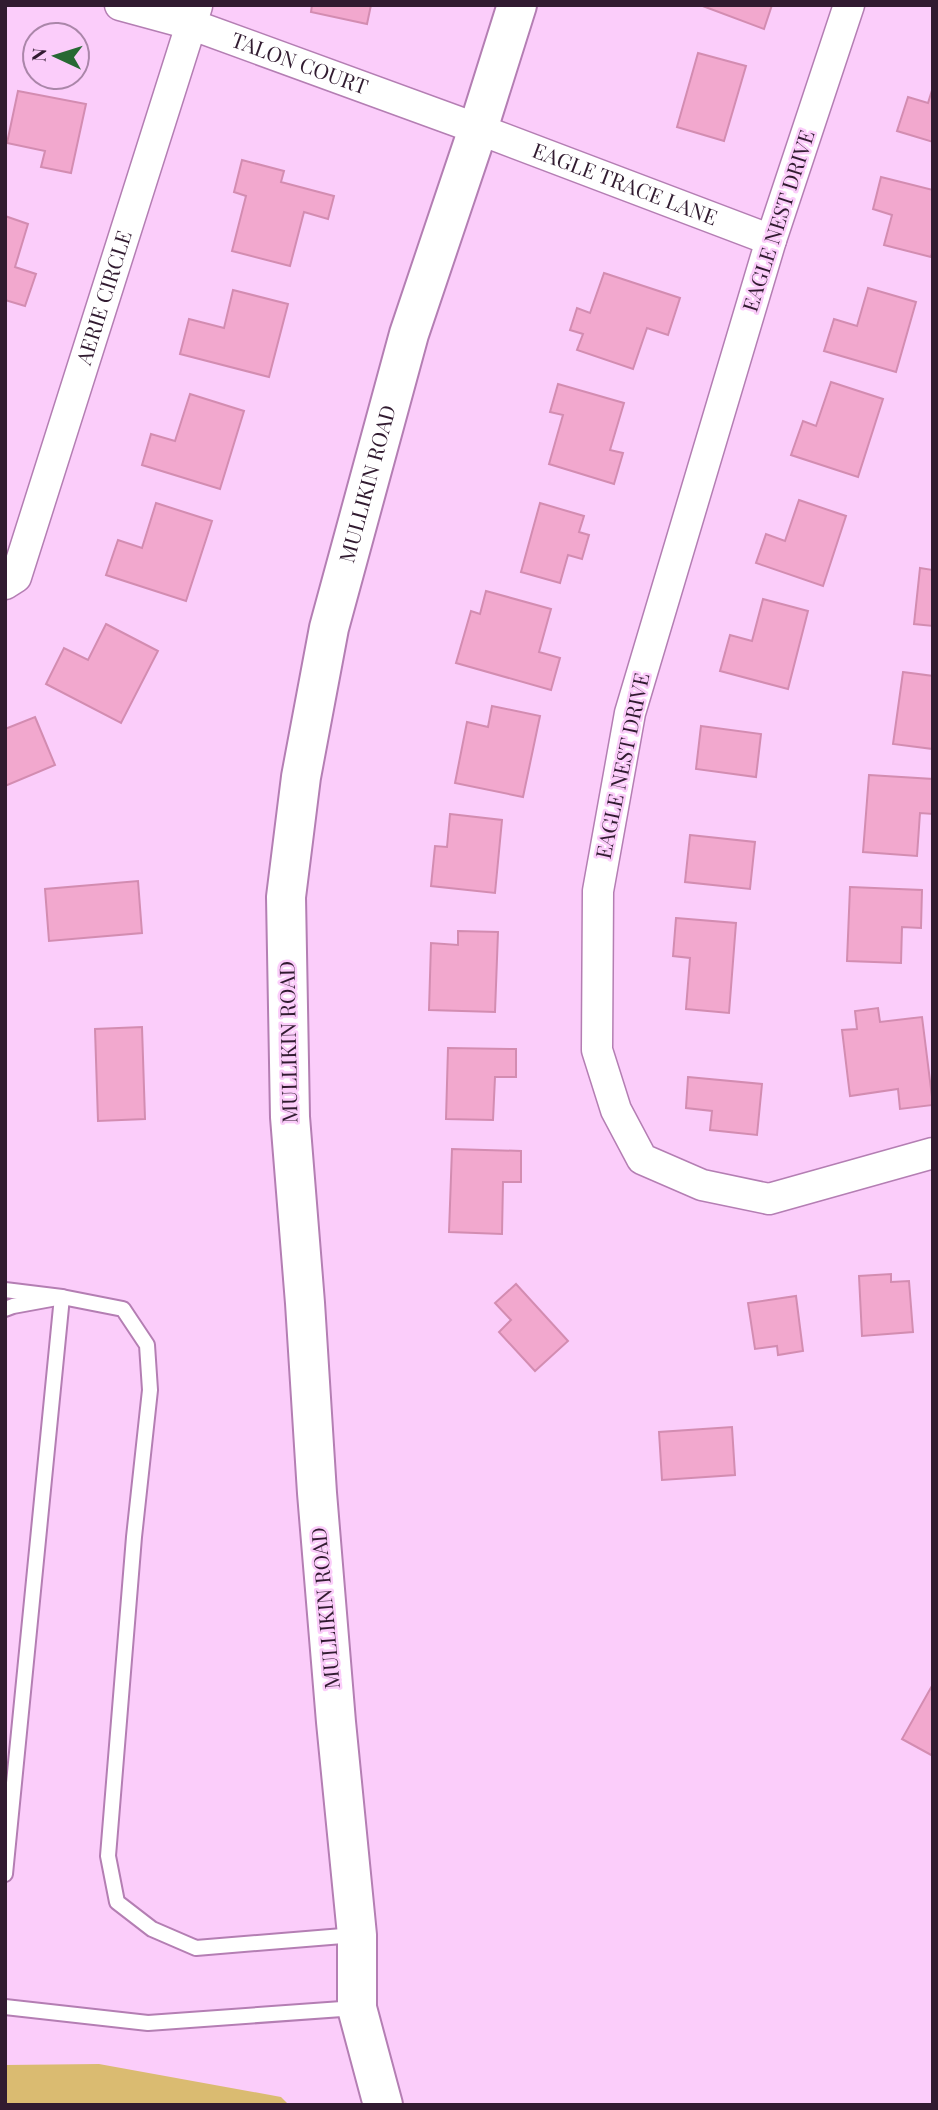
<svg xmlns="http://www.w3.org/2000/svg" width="938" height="2110" viewBox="0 0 938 2110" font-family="'Playfair Display',serif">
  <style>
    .green { fill: #dabb71 }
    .building { fill: #f2a8ce; stroke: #d38cb1; stroke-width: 2 }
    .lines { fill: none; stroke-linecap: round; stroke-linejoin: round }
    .lane-casing { stroke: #b47eb3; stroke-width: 18 }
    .street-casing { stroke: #b47eb3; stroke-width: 33 }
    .secondary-casing { stroke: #b47eb3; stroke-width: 42 }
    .lane { stroke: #fff; stroke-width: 14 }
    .street { stroke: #fff; stroke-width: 30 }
    .secondary { stroke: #fff; stroke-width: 38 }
    .labels { text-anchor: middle; stroke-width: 5; stroke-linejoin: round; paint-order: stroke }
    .street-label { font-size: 21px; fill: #311b30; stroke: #fbcdfa }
  </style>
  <rect width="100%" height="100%" fill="#fbcdfa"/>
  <polygon class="green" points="99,2064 281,2097 289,2105 5,2105 5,2065"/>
  <g class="building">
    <polygon points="312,5 371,5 367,24 311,12"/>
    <polygon points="700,5 772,5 764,29"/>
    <polygon points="698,53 746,66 724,141 677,127"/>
    <polygon points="933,87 933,142 897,131 908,97 928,103"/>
    <polygon points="18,91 86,104 71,173 41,167 45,151 7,143"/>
    <polygon points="242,160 284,171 281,182 334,196 328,219 304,212 290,266 232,251 246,196 234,192"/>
    <polygon points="881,177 933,190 933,249 931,257 884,245 892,215 873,209"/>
    <polygon points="5,216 28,224 15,267 36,274 25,306 5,300"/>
    <polygon points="604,273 680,298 668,335 647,328 633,369 577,350 583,334 570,330 577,308 590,313"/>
    <polygon points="868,288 916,302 896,372 824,351 834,319 857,326"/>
    <polygon points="233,290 288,304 269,377 180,354 189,319 224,328"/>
    <polygon points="831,382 883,399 858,477 791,455 803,421 816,426"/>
    <polygon points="558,384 624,403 610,450 623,453 614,484 549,464 563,415 550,412"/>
    <polygon points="190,394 244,411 220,489 142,465 151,434 175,441"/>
    <polygon points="799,500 846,516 823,586 756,563 766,534 785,541"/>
    <polygon points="156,503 212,521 186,601 106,575 118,540 142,548"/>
    <polygon points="540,503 584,516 579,532 589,535 582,559 568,555 560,583 521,572"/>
    <polygon points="920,568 933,570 933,626 914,624"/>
    <polygon points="486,591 551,609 539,652 560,658 551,690 456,663 471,611 480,614"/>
    <polygon points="763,599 808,611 788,689 720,671 730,635 752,641"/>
    <polygon points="106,624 158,651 121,723 46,684 64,648 88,660"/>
    <polygon points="903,672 933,676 933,749 893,744"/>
    <polygon points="492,706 540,716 523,797 455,783 467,722 488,727"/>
    <polygon points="35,717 55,765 5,786 5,729"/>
    <polygon points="701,726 761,734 756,777 696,769"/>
    <polygon points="869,775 933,779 933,814 920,813 917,856 863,852"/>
    <polygon points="450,814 502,820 495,893 431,886 435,846 447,847"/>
    <polygon points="690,835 755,842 750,889 685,882"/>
    <polygon points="138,881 142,933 49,941 45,889"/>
    <polygon points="850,887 922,890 921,928 902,927 901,963 847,961"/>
    <polygon points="676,918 736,923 729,1013 686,1009 690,958 673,956"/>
    <polygon points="458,931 498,932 495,1012 429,1010 431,943 458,945"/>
    <polygon points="878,1008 880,1022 922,1017 933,1105 900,1109 898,1089 850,1096 842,1030 857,1029 855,1011"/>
    <polygon points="142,1027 145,1119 98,1121 95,1029"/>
    <polygon points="448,1048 516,1049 516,1077 495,1077 493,1120 446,1119"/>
    <polygon points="688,1077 762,1084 757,1135 710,1130 712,1111 686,1108"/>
    <polygon points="452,1149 521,1151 521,1182 503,1182 502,1234 449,1232"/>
    <polygon points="891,1274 891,1282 909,1281 913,1332 862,1336 859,1276"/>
    <polygon points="516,1284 568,1341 535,1371 499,1332 511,1320 495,1303"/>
    <polygon points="796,1296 803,1351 778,1355 777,1346 755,1349 748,1303"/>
    <polygon points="732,1427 735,1475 662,1480 659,1432"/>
    <polygon points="933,1684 933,1756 902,1739"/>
  </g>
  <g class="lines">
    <defs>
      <g id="lane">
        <polyline points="5,1290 62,1297 5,1874"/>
        <polyline points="5,1309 13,1306 62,1297 123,1309 147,1345 150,1390 134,1537 108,1856 117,1902 152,1929 196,1948 355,1935"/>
        <polyline points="5,2007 148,2023 356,2008"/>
      </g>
      <g id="street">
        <path id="s1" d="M120,5l70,19 288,105 293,111"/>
        <polyline points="849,5 771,240 630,713 598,891 597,1050 616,1110 642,1159 702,1185 769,1199 933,1153"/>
        <path id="s2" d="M5,584l11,-7 181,-571"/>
      </g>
      <g id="secondary">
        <path id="s3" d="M383,2105l-26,-97v-73l-21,-213 -19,-229 -12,-190 -15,-186 -4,-220 15,-120 28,-149 80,-294 69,-205 39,-124"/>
      </g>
    </defs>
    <use href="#lane" class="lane-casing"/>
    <use href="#street" class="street-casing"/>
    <use href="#secondary" class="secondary-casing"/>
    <use href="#lane" class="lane"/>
    <use href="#street" class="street"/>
    <use href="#secondary" class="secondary"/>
  </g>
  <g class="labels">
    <g class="street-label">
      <text dy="7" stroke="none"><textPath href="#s1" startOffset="189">TALON COURT</textPath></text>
      <text dy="7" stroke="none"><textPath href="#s1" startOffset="536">EAGLE TRACE LANE</textPath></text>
      <text transform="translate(779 221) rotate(-72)" y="7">EAGLE NEST DRIVE</text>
      <text dy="7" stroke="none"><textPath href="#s2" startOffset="306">AERIE CIRCLE</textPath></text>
      <text dy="7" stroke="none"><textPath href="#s3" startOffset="1636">MULLIKIN ROAD</textPath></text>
      <text transform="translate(623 766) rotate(-78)" y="7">EAGLE NEST DRIVE</text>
      <text transform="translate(289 1042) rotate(-91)" y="7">MULLIKIN ROAD</text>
      <text transform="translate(326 1608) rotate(-95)" y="7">MULLIKIN ROAD</text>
    </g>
  </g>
  <rect width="938" height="2110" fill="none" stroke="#311b30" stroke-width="14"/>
  <g transform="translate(56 56) rotate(274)"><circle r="33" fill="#fbcdfa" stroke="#aa86a9" stroke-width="2"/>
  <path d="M0-5L12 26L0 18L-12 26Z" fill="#276933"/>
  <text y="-10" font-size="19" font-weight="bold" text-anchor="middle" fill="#311b30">N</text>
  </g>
</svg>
